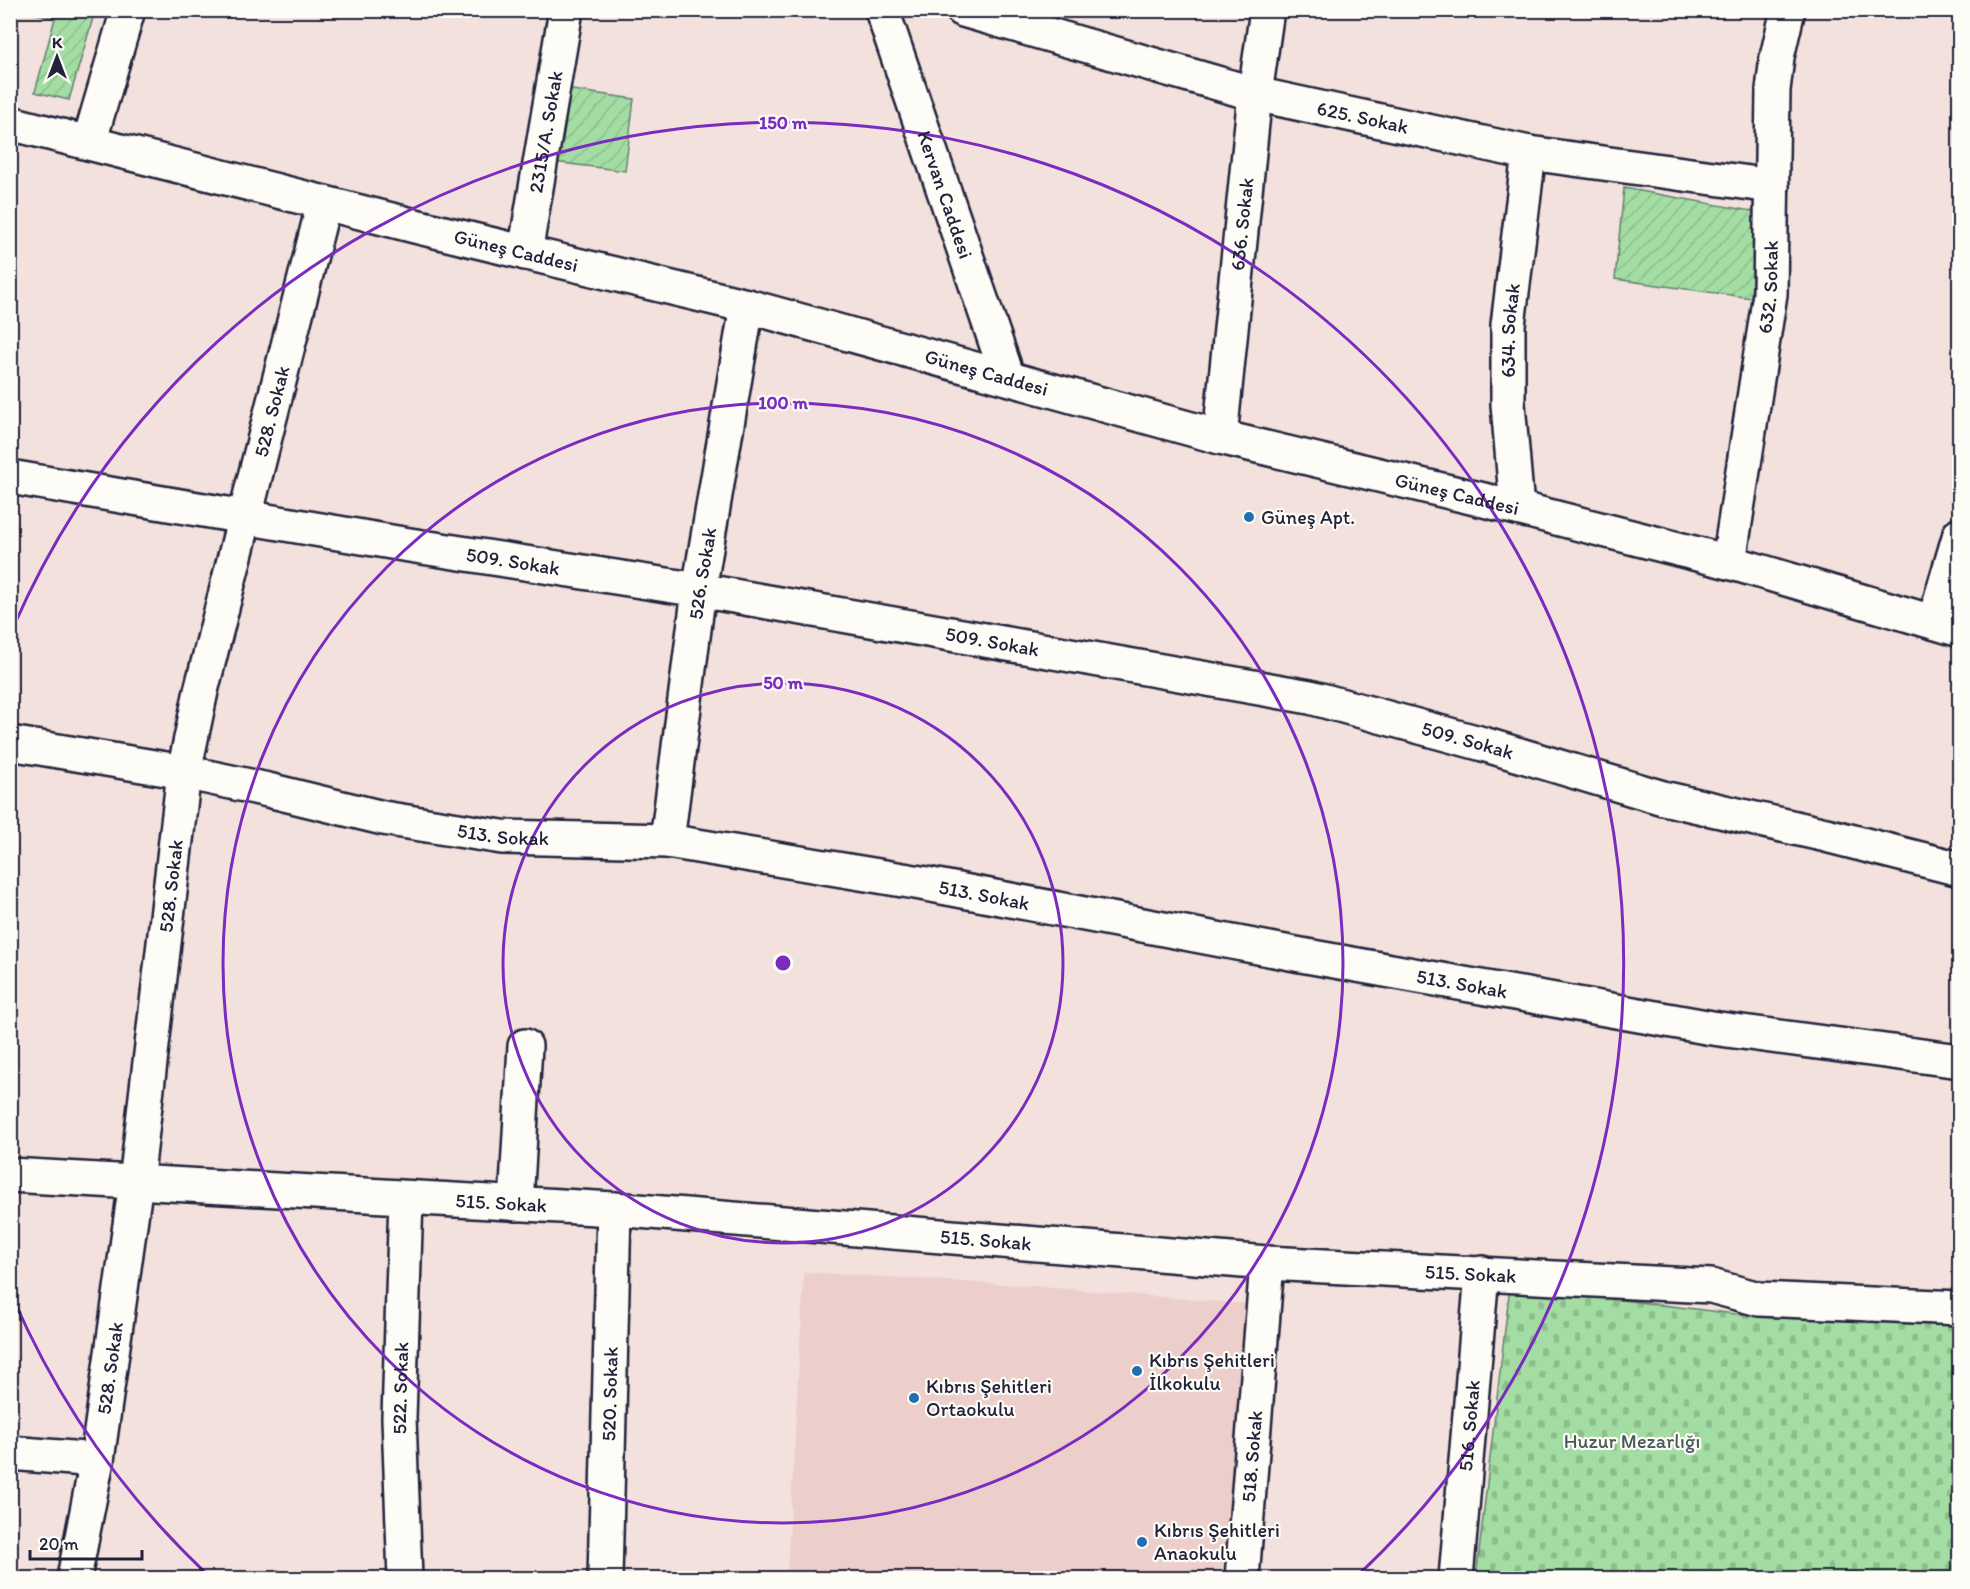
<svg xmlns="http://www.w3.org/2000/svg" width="1970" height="1589" viewBox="0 0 1970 1589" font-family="Itim,sans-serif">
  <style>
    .built { fill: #eccecb }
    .cemetery { fill: url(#cemetery-stones); stroke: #62806f; stroke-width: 1.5 }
    .garden { fill: url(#garden-furrows); stroke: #62806f; stroke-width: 1.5 }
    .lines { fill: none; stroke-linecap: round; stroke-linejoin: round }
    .minor-casing { stroke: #22223b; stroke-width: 38 }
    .minor { stroke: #fdfcf7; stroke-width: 33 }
    .ring { fill: none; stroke: #7b2cbf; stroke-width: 3 }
    .poi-dot { fill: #1f6fb2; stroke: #fdfcf7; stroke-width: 2 }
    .labels { text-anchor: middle; stroke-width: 4.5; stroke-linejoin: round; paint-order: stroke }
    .street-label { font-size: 20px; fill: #22223b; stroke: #fdfcf7 }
    .poi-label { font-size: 20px; fill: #22223b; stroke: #fdfcf7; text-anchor: start }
    .park-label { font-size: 20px; fill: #495a5a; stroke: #fdfcf7 }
    .centre { fill: #7b2cbf; stroke: #fdfcf7; stroke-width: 3 }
    .ring-label { font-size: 18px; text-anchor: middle; font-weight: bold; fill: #7b2cbf; stroke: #fdfcf7; stroke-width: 4.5; stroke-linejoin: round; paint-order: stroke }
  </style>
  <defs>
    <pattern id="cemetery-stones" width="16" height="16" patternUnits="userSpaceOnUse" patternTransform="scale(1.5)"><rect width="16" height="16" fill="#a3dda3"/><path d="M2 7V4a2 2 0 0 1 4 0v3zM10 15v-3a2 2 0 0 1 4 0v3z" fill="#8cbd8d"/></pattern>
    <pattern id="garden-furrows" width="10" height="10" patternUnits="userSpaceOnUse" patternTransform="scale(1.5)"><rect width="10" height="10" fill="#a3dda3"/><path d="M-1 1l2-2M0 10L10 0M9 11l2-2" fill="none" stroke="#8cbd8d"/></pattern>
  </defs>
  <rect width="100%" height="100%" fill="#f3e1dd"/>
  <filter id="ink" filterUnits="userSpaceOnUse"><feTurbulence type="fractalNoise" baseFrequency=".0167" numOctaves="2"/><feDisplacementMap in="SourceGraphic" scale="12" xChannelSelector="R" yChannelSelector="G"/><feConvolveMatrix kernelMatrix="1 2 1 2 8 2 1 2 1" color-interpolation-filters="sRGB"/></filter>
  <g filter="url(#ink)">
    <polygon class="built" points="804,1272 1043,1287 1246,1304 1227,1534 1221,1578 787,1578"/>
    <polygon class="cemetery" points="1510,1286 1735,1314 1959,1324 1959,1578 1476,1578"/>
    <g class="garden">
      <polygon points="22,11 95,11 69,100 35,92 55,18"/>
      <polygon points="565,89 634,99 625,171 554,162"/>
      <polygon points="1624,188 1757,212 1751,298 1615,279"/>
    </g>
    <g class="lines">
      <defs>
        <g id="minor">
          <path id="s1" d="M882,10l126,368"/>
          <path id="s2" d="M963,10l292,84 274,59 243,33"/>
          <path id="s3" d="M10,123l409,104 328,79 473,131 297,71 212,54 231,68"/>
          <polyline points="89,143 128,10"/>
          <path id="s4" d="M525,253l41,-243"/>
          <path id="s5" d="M1220,437l35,-343 12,-84"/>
          <path id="s6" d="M10,477l393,67 296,46 611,107 173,47 180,54 163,37 134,34"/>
          <path id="s7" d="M1517,508l-9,-104v-79l21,-172"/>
          <path id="s8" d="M1729,562l41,-268 3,-204 4,-33 11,-47"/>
          <polyline points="1934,622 1960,534"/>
          <path id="s9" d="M10,743l174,29 84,18 115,28 119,19 165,4 254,42 380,72 411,73 248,33"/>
          <path id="s10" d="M667,841l32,-251 48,-284"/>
          <path id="s11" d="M10,1175l604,34 653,54 444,23 48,13 201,9"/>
          <polyline points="516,1204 525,1046"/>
          <polyline points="10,1453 97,1460"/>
          <path id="s12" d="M74,1578l23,-118 39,-278 48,-410 17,-81 123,-488"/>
          <path id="s13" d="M405,1578l-6,-160 7,-220"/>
          <path id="s14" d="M605,1578l9,-369"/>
          <path id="s15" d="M1242,1578l25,-315"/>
          <path id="s16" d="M1456,1578l26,-305"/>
        </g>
      </defs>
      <use href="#minor" class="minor-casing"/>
      <use href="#minor" class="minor"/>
    </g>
  </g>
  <g class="ring">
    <circle cx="783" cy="963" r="280"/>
    <circle cx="783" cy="963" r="560"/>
    <path d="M210 1577A840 840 0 0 1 13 1298M13 628A840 840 0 1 1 1356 1577"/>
  </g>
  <g class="poi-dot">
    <circle cx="1249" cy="517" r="6"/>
    <circle cx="1137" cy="1371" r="6"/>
    <circle cx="914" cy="1398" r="6"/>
    <circle cx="1142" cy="1542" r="6"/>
  </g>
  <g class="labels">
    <g class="street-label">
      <text dy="7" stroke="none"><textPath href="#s2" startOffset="414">625. Sokak</textPath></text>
      <text dy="7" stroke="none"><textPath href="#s4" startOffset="123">2315/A. Sokak</textPath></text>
      <text dy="7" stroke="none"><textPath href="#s1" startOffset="195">Kervan Caddesi</textPath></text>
      <text dy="7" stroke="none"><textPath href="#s5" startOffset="214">636. Sokak</textPath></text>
      <text dy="7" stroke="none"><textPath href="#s3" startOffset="522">Güneş Caddesi</textPath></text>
      <text dy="7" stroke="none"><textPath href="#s8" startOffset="278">632. Sokak</textPath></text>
      <text dy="7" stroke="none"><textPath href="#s7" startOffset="178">634. Sokak</textPath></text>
      <text dy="7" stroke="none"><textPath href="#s3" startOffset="1008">Güneş Caddesi</textPath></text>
      <text dy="7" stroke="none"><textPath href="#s12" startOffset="1185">528. Sokak</textPath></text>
      <text dy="7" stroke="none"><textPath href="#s3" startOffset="1494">Güneş Caddesi</textPath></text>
      <text dy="7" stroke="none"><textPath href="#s6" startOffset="510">509. Sokak</textPath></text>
      <text dy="7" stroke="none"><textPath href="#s10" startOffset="270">526. Sokak</textPath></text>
      <text dy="7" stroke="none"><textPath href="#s6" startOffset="996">509. Sokak</textPath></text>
      <text dy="7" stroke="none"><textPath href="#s6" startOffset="1482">509. Sokak</textPath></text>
      <text dy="7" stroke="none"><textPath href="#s9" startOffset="502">513. Sokak</textPath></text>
      <text dy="7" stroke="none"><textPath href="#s12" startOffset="699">528. Sokak</textPath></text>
      <text dy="7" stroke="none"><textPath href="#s9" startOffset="988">513. Sokak</textPath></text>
      <text dy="7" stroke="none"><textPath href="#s9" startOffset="1474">513. Sokak</textPath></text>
      <text dy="7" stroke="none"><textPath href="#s11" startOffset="492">515. Sokak</textPath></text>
      <text dy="7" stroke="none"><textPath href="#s11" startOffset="978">515. Sokak</textPath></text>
      <text dy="7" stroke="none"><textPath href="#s11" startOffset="1464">515. Sokak</textPath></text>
      <text dy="7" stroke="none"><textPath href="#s12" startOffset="213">528. Sokak</textPath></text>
      <text dy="7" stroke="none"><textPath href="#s13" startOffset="190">522. Sokak</textPath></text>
      <text dy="7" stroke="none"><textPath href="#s14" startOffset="184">520. Sokak</textPath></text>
      <text dy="7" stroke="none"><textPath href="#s16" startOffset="153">516. Sokak</textPath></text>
      <text dy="7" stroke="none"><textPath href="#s15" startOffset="122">518. Sokak</textPath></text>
    </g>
    <g class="poi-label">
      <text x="1261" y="524">Güneş Apt.</text>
      <text x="1149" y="1367">Kıbrıs Şehitleri<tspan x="1149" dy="23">İlkokulu</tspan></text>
      <text x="926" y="1393">Kıbrıs Şehitleri<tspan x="926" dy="23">Ortaokulu</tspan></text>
      <text x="1154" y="1537">Kıbrıs Şehitleri<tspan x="1154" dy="23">Anaokulu</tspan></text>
    </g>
    <g class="park-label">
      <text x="1632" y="1448">Huzur Mezarlığı</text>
    </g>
  </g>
  <circle cx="783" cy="963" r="9" class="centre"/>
  <g class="ring-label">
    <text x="783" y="129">150 m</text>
    <text x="783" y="409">100 m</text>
    <text x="783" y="689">50 m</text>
  </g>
  <rect width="1970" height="1589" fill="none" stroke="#fdfcf7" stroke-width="36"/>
  <rect x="18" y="18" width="1934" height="1553" fill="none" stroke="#22223b" stroke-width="2" filter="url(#ink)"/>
  <g transform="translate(57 57)" stroke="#fdfcf7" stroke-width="4.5" paint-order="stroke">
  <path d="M0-4.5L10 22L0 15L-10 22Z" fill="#22223b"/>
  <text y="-9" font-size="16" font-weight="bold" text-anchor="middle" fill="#22223b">K</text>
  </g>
  <path d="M30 1550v9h112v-9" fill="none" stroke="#22223b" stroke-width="3"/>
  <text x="39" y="1550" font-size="18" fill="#22223b" stroke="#fdfcf7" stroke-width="4.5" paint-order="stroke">20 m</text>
</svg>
